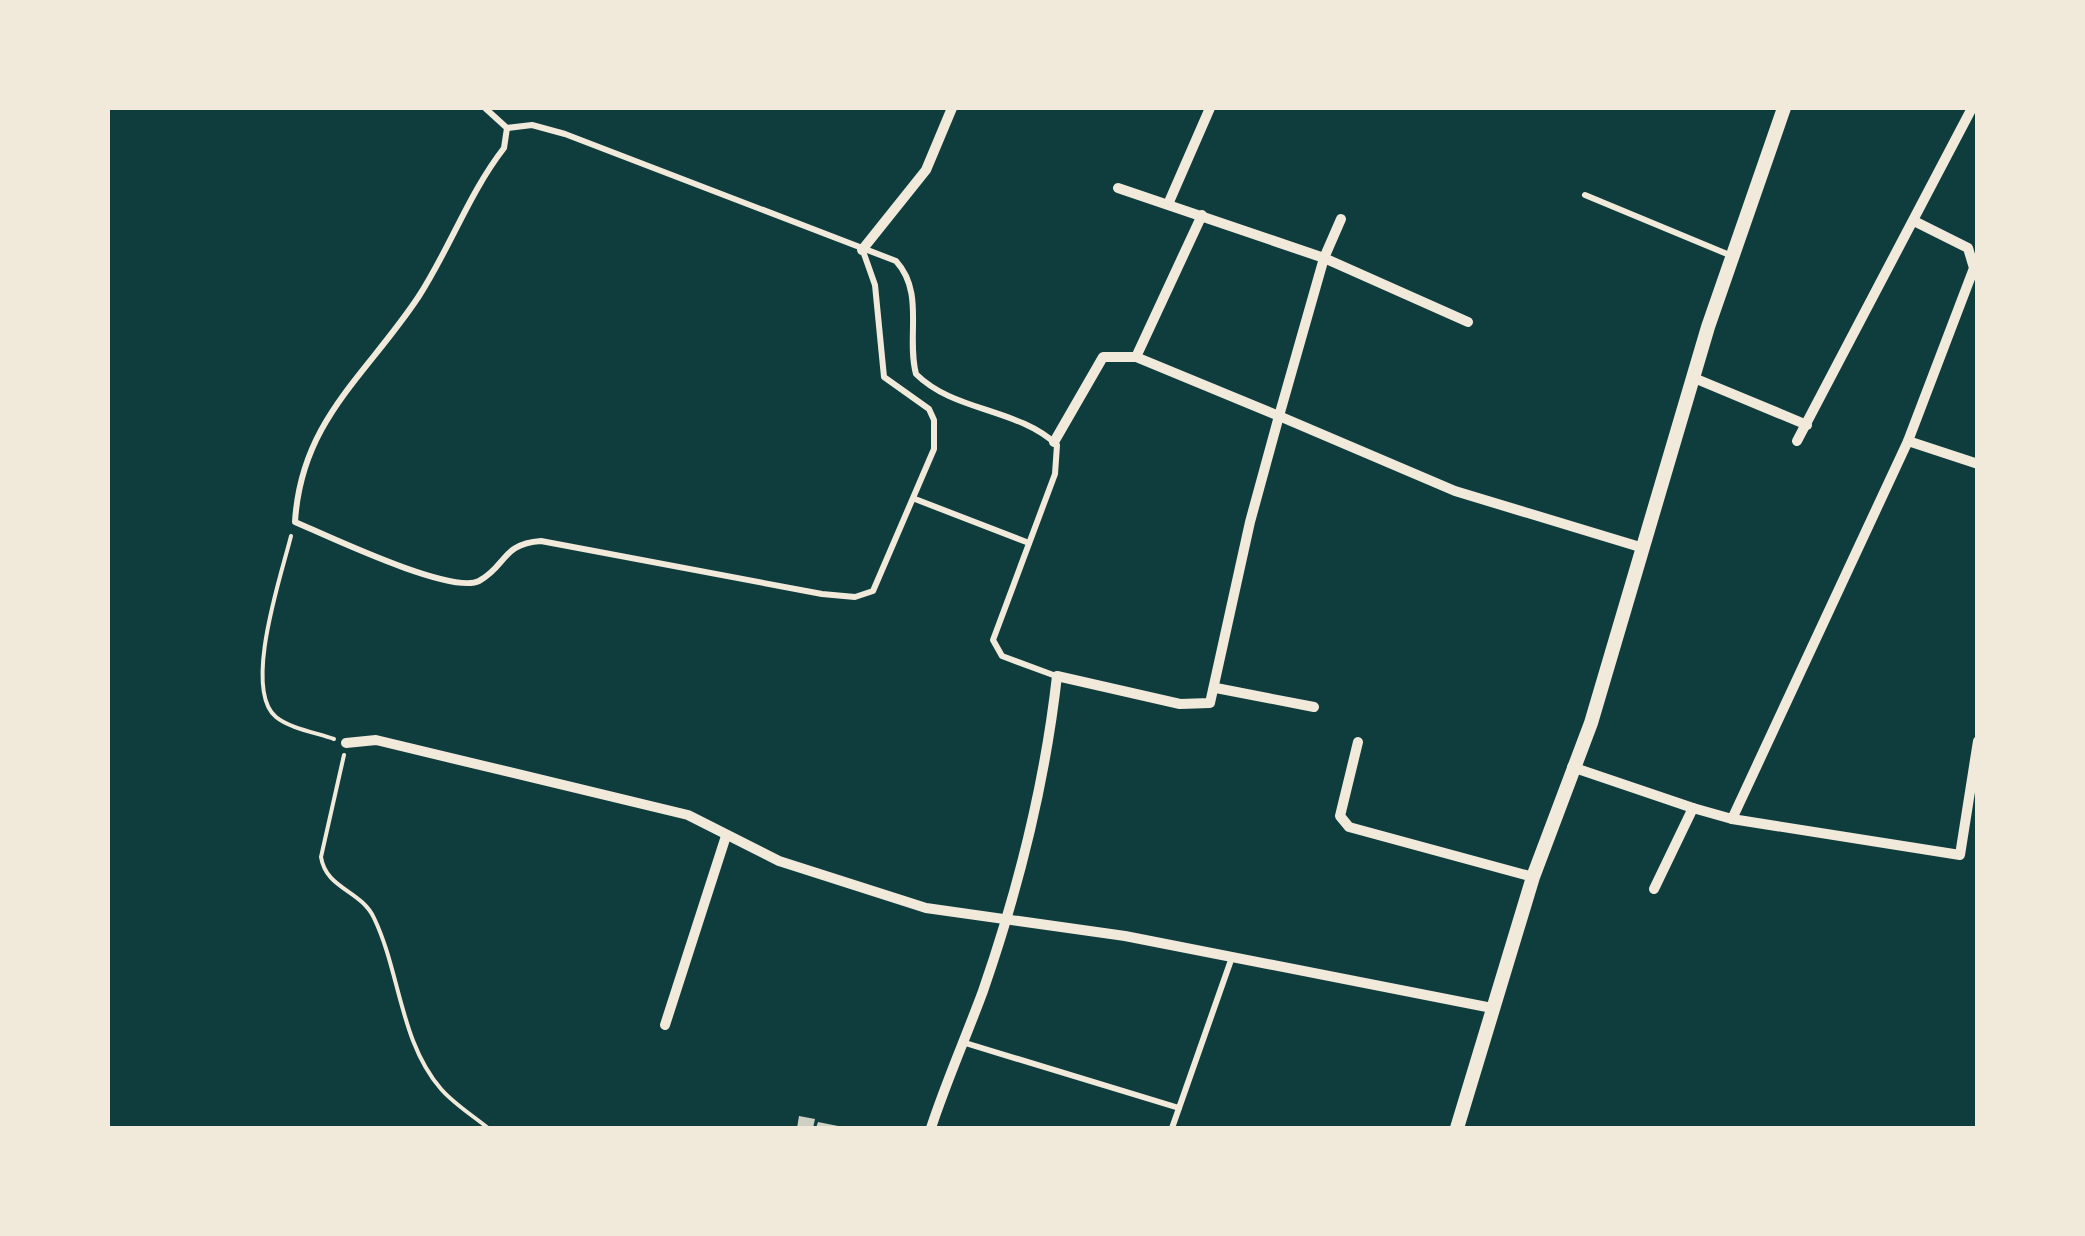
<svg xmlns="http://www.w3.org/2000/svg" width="2085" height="1236" viewBox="0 0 2085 1236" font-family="'IBM Plex Sans',sans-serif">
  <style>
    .building { fill: #cfcfc3 }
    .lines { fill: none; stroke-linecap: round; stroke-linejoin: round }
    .path { stroke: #f1e9da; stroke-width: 4 }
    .service { stroke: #f1e9da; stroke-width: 6 }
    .minor { stroke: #f1e9da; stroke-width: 10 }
    .tertiary { stroke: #f1e9da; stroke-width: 14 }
  </style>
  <rect width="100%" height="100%" fill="#0f3d3e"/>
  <g class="building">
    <polygon points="799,1116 815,1119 813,1128 797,1128"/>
    <polygon points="818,1122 843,1127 843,1128 816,1128"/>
  </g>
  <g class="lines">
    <g class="path">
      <path d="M291,536c-9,37 -49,153 -15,181 13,11 41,16 58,22"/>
      <path d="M344,755l-23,102c5,32 40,33 53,61 26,54 26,124 67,171 13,15 31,26 47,39"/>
    </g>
    <g class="service">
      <path d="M485,108l22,20 -3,20c-35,45 -54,100 -85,148 -52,79 -118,124 -124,226 33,14 156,73 184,59 28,-15 22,-37 62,-40l281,53 33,3 18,-6 61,-142v-29l-5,-11 -45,-32 -9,-92 -12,-34"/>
      <path d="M507,128l25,-3 33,9 331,127c29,32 10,75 20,113 38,38 102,34 141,71l-2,29 -62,166 9,16 54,20"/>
      <polyline points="1585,195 1732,256"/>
      <polyline points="915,499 1029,543"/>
      <polyline points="962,1042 1179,1108"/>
      <polyline points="1172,1128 1231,960"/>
    </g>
    <g class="minor">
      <polyline points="1118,188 1324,258 1468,322"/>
      <polyline points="1169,202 1210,108"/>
      <polyline points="1341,219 1324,258 1279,416 1455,491 1640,547"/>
      <polyline points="862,250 926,170 952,108"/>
      <polyline points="1136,357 1202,215"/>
      <polyline points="1694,378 1807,425"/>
      <polyline points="1797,441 1972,108"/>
      <polyline points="1908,441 1978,464"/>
      <polyline points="1216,688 1314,707"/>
      <polyline points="1358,742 1340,816 1349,827 1533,877"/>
      <polyline points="346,743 376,740 688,815 779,861 926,908 1125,936 1492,1008"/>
      <polyline points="1572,767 1693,808"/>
      <polyline points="1732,819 1960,855 1978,741"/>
      <polyline points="1654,889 1693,808 1732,819 1908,441 1974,268 1968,248 1914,221"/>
      <polyline points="665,1025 726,836"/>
      <path d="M931,1128c15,-46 35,-91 52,-137 35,-101 62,-208 74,-315l123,28 30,-1 40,-181 29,-106 -143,-59h-33l-49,85"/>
    </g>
    <polyline class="tertiary" points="1457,1128 1533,877 1591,723 1708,327 1784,108"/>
  </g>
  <rect width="2085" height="1236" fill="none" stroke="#f1e9da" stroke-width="220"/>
</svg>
